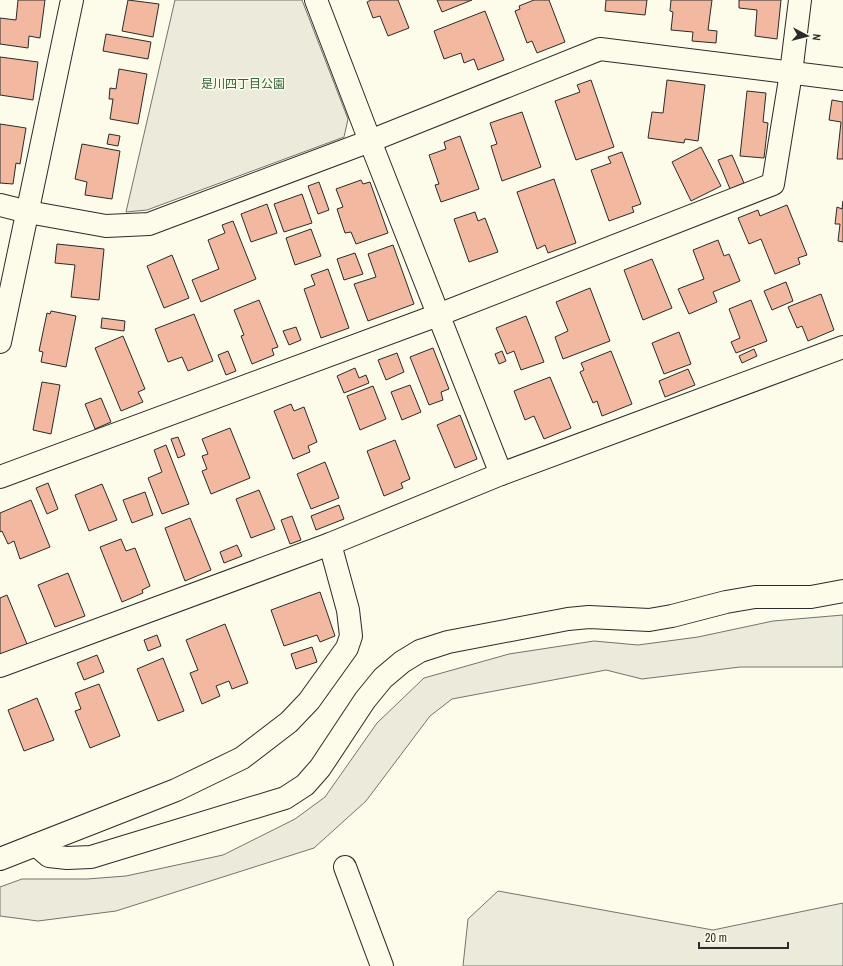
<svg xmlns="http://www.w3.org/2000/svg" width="843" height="966" viewBox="0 0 843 966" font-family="'Archivo Narrow','Noto Sans JP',sans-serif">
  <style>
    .green { fill: #ecebdb; stroke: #74746e }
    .building { fill: #f2b8a0; stroke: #2b2b2b }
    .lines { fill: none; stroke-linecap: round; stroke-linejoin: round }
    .street-casing { stroke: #2b2b2b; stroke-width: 24 }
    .street { stroke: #fdfbea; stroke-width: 22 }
    .labels { text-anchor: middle; stroke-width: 3; stroke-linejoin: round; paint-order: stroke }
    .park-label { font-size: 12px; fill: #34623c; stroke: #fdfbea }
  </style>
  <rect width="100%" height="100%" fill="#fdfbea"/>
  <g class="green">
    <polygon points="175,0 302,0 348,119 344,137 147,210 126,212"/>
    <polygon points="843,615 843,667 740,667 642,679 606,670 452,699 430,716 366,801 314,848 116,911 38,921 0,916 0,887 22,879 87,879 126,876 223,855 295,819 325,797 377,723 424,678 509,654 594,641 638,645 698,637 773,621"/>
    <polygon points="498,891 713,930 843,903 843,966 463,966 468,919"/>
  </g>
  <g class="building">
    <polygon points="18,0 45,0 40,38 29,36 28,48 0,44 0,18 16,20"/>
    <polygon points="128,0 159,4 153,37 122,31"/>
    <polygon points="371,0 398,0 409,28 388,36 380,16 373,18 367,2"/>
    <polygon points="437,0 472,0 442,12"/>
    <polygon points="534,0 549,0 565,42 537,53 532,41 527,43 515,11 520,9 519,6"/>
    <polygon points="606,0 647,0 645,15 605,11"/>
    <polygon points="671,0 712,0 708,30 717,31 716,43 692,41 693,32 671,30 673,12 670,11"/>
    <polygon points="739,0 781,0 777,39 755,36 757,10 739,8"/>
    <polygon points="485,11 504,60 478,70 474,59 464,63 461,53 444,59 434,31"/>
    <polygon points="106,34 151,42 148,59 103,51"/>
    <polygon points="0,57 38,62 33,100 0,95"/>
    <polygon points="119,69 147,74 138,124 110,119 113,99 109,99 110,88 116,89"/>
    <polygon points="591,80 614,147 576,160 555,101 580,92 577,85"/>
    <polygon points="667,80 705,85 698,141 685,139 684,143 648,138 652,112 663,113"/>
    <polygon points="747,91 766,93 763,122 768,123 764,158 740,156"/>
    <polygon points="832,100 843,102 843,159 837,159 841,122 829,120"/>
    <polygon points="522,112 541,167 502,181 491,146 497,144 490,123"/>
    <polygon points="0,124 26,128 20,164 16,163 13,184 0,183"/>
    <polygon points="109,134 120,136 118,146 107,144"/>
    <polygon points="460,136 479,189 441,202 435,185 439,184 429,155 446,149 444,142"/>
    <polygon points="82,144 120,151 112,199 85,195 87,182 75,179"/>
    <polygon points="701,147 721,186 691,201 672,162"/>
    <polygon points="622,152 641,204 632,207 634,212 609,221 591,170 611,163 608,157"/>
    <polygon points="732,155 744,183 730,189 718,160"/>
    <polygon points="554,179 576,243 548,253 545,245 537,249 517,192"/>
    <polygon points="361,180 363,184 370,182 388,233 356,244 351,232 345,233 337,209 343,207 336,189"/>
    <polygon points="319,182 329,210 318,214 308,186"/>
    <polygon points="302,194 312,223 284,232 274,204"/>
    <polygon points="843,201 843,242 838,241 840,224 835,224 837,207 842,209"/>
    <polygon points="267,204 277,233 251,242 241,214"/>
    <polygon points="787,205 807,255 798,258 800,264 775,274 761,239 749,244 738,218 758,210 760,216"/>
    <polygon points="475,212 478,221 485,218 498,252 469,262 454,219"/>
    <polygon points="233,221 256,279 201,302 192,280 219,269 208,240 225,233 222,225"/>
    <polygon points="311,229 321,256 295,265 286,238"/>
    <polygon points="718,240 724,256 729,254 740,281 713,292 717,302 689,314 678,289 704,279 693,250"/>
    <polygon points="57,244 104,249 99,300 71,297 75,265 55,263"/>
    <polygon points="393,245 414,304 368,321 354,284 376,277 368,254"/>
    <polygon points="355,253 363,274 344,280 337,259"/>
    <polygon points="172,255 189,298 164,308 147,266"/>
    <polygon points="652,259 672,308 643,320 624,270"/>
    <polygon points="328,269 349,328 321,338 304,289 315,285 311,275"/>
    <polygon points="786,282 793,301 772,310 764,291"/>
    <polygon points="590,288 610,341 563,359 555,337 568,331 556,302"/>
    <polygon points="821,294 834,330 808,341 802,326 797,328 788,307"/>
    <polygon points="259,300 278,347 272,349 274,355 252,364 241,336 244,335 234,310"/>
    <polygon points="751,300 767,341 736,353 731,342 740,338 729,309"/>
    <polygon points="51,311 76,316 66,367 41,362 43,352 39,351 47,313 50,314"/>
    <polygon points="194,314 213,361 188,371 182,357 168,362 155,329"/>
    <polygon points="526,316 544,362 521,370 514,351 507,354 496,328"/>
    <polygon points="102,318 125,321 124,331 101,328"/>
    <polygon points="296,327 301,340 289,345 283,331"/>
    <polygon points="679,332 691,364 664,374 652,343"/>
    <polygon points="123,336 145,389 138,392 143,402 121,411 95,348"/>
    <polygon points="433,348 449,389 441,392 443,400 429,405 410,357"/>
    <polygon points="754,349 757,356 742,363 739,356"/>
    <polygon points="228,351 236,371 226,375 218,355"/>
    <polygon points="502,351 506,361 499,364 495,354"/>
    <polygon points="611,351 632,404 602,416 597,401 593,403 580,372 584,370 581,363"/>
    <polygon points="397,353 404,372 386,380 378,360"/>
    <polygon points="355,368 359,378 366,375 369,383 344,393 337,376"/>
    <polygon points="688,369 695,385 665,397 659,381"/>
    <polygon points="550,377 571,428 544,439 534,416 525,420 514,391"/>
    <polygon points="42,382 60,385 51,434 33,430"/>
    <polygon points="410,385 421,412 402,420 391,392"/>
    <polygon points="373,386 386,419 360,430 347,396"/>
    <polygon points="101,398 111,422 95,429 85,404"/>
    <polygon points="291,404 294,411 304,407 317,442 308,446 310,452 293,459 274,411"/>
    <polygon points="460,415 477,459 455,468 437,425"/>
    <polygon points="230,428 250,478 211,494 202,471 207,469 202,456 208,454 202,439"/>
    <polygon points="178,437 185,455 178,458 171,439"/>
    <polygon points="395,440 410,479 401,483 403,488 384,496 367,451"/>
    <polygon points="166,445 189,504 162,514 148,478 162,472 154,450"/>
    <polygon points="325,462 339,498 311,509 297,474"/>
    <polygon points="48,483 58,509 47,514 36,488"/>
    <polygon points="102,484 117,520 89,531 75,495"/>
    <polygon points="259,490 275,529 251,538 236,499"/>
    <polygon points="145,492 153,515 132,523 123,500"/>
    <polygon points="31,500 50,547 20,559 14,541 8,544 2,531 0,532 0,513"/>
    <polygon points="339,505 344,519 316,530 311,516"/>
    <polygon points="292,516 301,540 290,544 281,520"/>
    <polygon points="190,518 211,570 185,581 165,528"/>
    <polygon points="121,539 126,551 135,548 150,586 142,590 143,593 122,602 100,547"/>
    <polygon points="237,545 242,556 224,563 220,552"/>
    <polygon points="68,573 85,616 55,627 38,585"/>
    <polygon points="320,592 335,636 320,642 317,635 284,646 271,610"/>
    <polygon points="7,595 27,644 0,655 0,598"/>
    <polygon points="225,624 248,683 232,689 229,681 216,686 220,696 202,704 190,673 198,670 186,640"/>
    <polygon points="157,635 161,646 148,651 144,640"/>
    <polygon points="312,647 317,662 296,669 291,654"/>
    <polygon points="97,655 104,672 84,680 77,663"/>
    <polygon points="163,658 184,711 158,721 137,669"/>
    <polygon points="99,684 120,736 90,748 75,711 81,709 75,693"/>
    <polygon points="37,698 54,740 24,751 8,710"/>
  </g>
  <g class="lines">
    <defs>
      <g id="street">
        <polyline points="316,0 370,141 501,474"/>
        <polyline points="0,205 28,212 106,226 149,224 370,141 600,49 843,79"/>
        <polyline points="0,342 72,0"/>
        <polyline points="0,477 438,315 773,184 791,73 800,0"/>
        <polyline points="0,666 330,544 501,474 843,347"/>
        <polyline points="36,845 49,856 67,858 91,857 285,798 305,785 320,768 365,700 383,678 402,662 420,651 448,642 568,619 589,617 649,620 672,616 726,602 755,597 811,597 843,591"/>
        <polyline points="0,859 176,790 242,758 289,722 309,701 347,648 351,636 348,610 330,544"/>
        <polyline points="345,867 382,966"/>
      </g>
    </defs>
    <use href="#street" class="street-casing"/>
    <use href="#street" class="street"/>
  </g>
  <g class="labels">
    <g class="park-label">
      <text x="243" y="88">是川四丁目公園</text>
    </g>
  </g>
  <g transform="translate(807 36) rotate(97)" stroke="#fdfbea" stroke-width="3" paint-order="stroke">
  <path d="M0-3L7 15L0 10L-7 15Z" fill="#2b2b2b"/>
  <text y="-6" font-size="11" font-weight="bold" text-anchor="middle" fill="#2b2b2b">N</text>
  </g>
  <path d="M699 942v6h89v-6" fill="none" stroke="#2b2b2b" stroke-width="2"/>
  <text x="705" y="942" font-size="12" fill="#2b2b2b" stroke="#fdfbea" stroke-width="3" paint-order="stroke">20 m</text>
</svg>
